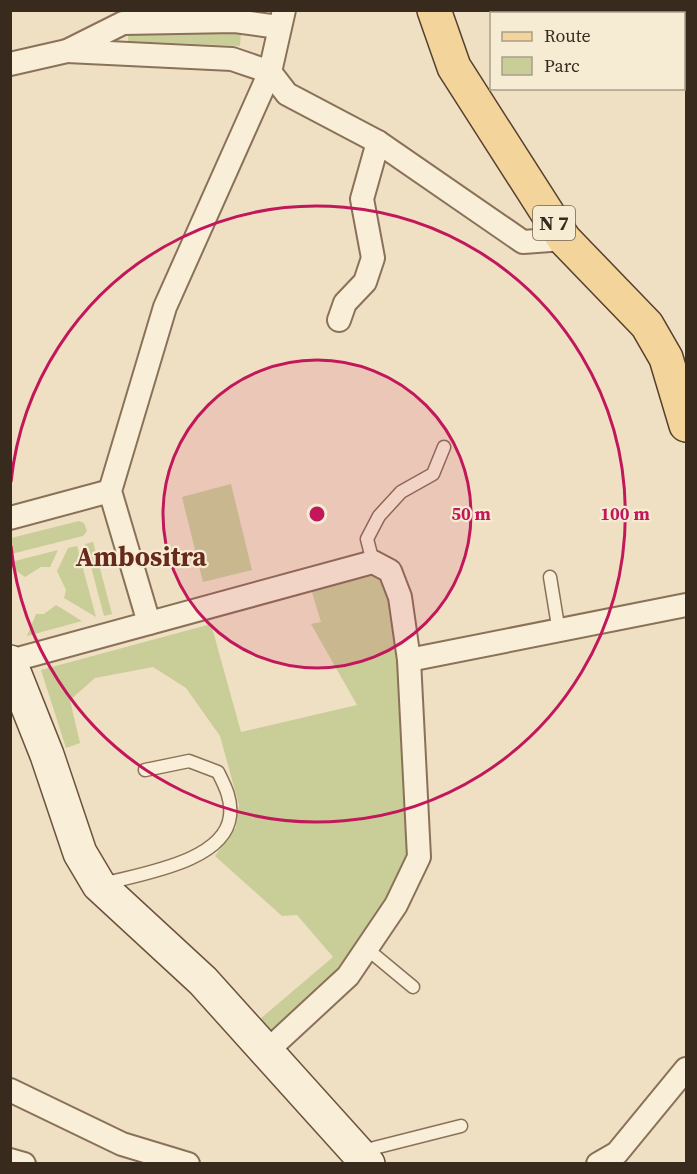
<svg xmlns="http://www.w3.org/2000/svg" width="697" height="1174" viewBox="0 0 697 1174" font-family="'Source Serif 4',serif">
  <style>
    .green { fill: #c9cd97 }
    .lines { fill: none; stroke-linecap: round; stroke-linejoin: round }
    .lane-casing { stroke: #8a7159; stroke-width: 15 }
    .street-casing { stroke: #8a7159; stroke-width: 26 }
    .secondary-casing { stroke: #6c523d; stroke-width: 36 }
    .primary-casing { stroke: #573f2e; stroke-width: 36 }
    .lane { stroke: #f9eed7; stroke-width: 12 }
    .street { stroke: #f9eed7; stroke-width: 22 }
    .secondary { stroke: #f9eed7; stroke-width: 33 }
    .primary { stroke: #f3d49a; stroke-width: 33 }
    .ring { fill: none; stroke: #c2185b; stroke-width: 3 }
    .labels { text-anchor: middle; stroke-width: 4.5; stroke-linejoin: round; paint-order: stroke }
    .shield { fill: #f6ebd3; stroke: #726454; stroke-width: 1.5 }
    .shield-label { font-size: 20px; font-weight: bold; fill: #392a1e }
    .district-label { font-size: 27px; font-weight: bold; fill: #67291c; stroke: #f6ebd3 }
    .centre { fill: #c2185b; stroke: #f6ebd3; stroke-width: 3 }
    .ring-label { font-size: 18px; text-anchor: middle; font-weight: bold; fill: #c2185b; stroke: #f6ebd3; stroke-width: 4.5; stroke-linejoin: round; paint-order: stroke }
  </style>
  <rect width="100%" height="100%" fill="#efe0c3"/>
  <g class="green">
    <polygon points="129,26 241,32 240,46 128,41"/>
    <polygon points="231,484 252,570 203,582 182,497"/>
    <polygon points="79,521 84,523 87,531 83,536 11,554 11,538"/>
    <polygon points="93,542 112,614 104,616 85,544"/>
    <polygon points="77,546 96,617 64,598 66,590 57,571 68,548"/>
    <polygon points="58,550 50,567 41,567 25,577 11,567 11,562"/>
    <polygon points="375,574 388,584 395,620 411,854 376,918 341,969 270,1031 260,1019 333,957 297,915 282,916 215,856 236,827 239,805 220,736 186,688 153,667 95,678 70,700 80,743 66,748 41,670 211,624 241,732 357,705 311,624 321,622 311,589"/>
    <polygon points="56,605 82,621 27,636 36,614 44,614"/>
  </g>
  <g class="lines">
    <defs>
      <g id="lane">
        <polyline points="373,562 367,539 379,516 401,492 433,474 444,447"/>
        <polyline points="550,577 559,632"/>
        <path d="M103,884c36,-10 122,-22 127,-68 2,-17 -5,-30 -12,-44l-29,-11 -44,9"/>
        <polyline points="367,952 372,953 413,987"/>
        <polyline points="366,1159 374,1148 461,1126"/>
      </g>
      <g id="street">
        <polyline points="67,51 232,59 270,72 287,94 378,142 523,242 564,239"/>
        <polyline points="10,64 67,51 123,23 235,21 278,27"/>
        <polyline points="339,320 345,303 365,282 373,258 362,199 378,142"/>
        <polyline points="10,518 110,491"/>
        <polyline points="149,623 110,491 165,307 270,72 284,10"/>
        <polyline points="409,660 686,605"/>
        <polyline points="10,661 373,562 390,571 400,597 409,660 419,857 396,905 348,976 267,1051"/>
        <polyline points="10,1090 122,1144 188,1164"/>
        <polyline points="10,1160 24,1164"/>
        <polyline points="598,1164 617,1153 686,1069"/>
      </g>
      <polyline id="secondary" points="10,662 47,755 80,853 99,885 203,981 368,1164"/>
      <polyline id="primary" points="434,10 454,67 564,239 647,325 666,358 686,425"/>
    </defs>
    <use href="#lane" class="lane-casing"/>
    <use href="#street" class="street-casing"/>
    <use href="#secondary" class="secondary-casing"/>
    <use href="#primary" class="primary-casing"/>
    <use href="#lane" class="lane"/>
    <use href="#street" class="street"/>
    <use href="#secondary" class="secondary"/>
    <use href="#primary" class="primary"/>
  </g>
  <circle cx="317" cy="514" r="154" fill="#c2185b" fill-opacity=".12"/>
  <g class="ring">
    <circle cx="317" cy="514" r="154"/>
    <path d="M11 482A308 308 0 1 1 11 546"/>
  </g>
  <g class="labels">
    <rect class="shield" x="533" y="206" width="42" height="34" rx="4.5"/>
    <g class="shield-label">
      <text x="554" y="230">N 7</text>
    </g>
    <g class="district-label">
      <text x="141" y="566">Ambositra</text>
    </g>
  </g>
  <circle cx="317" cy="514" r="9" class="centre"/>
  <g class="ring-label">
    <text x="471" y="520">50 m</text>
    <text x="625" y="520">100 m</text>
  </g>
  <rect width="697" height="1174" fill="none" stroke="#392a1e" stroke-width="24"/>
  <rect x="490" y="12" width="195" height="78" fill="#f6ebd3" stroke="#aa9e8b" stroke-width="1.5"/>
  <rect x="502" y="32" width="30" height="9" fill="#f3d49a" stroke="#aa9e8b" stroke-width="1.5"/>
  <text x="544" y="42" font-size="18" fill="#392a1e">Route</text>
  <rect x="502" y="57" width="30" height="18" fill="#c9cd97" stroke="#aa9e8b" stroke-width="1.5"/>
  <text x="544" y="72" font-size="18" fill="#392a1e">Parc</text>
</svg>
